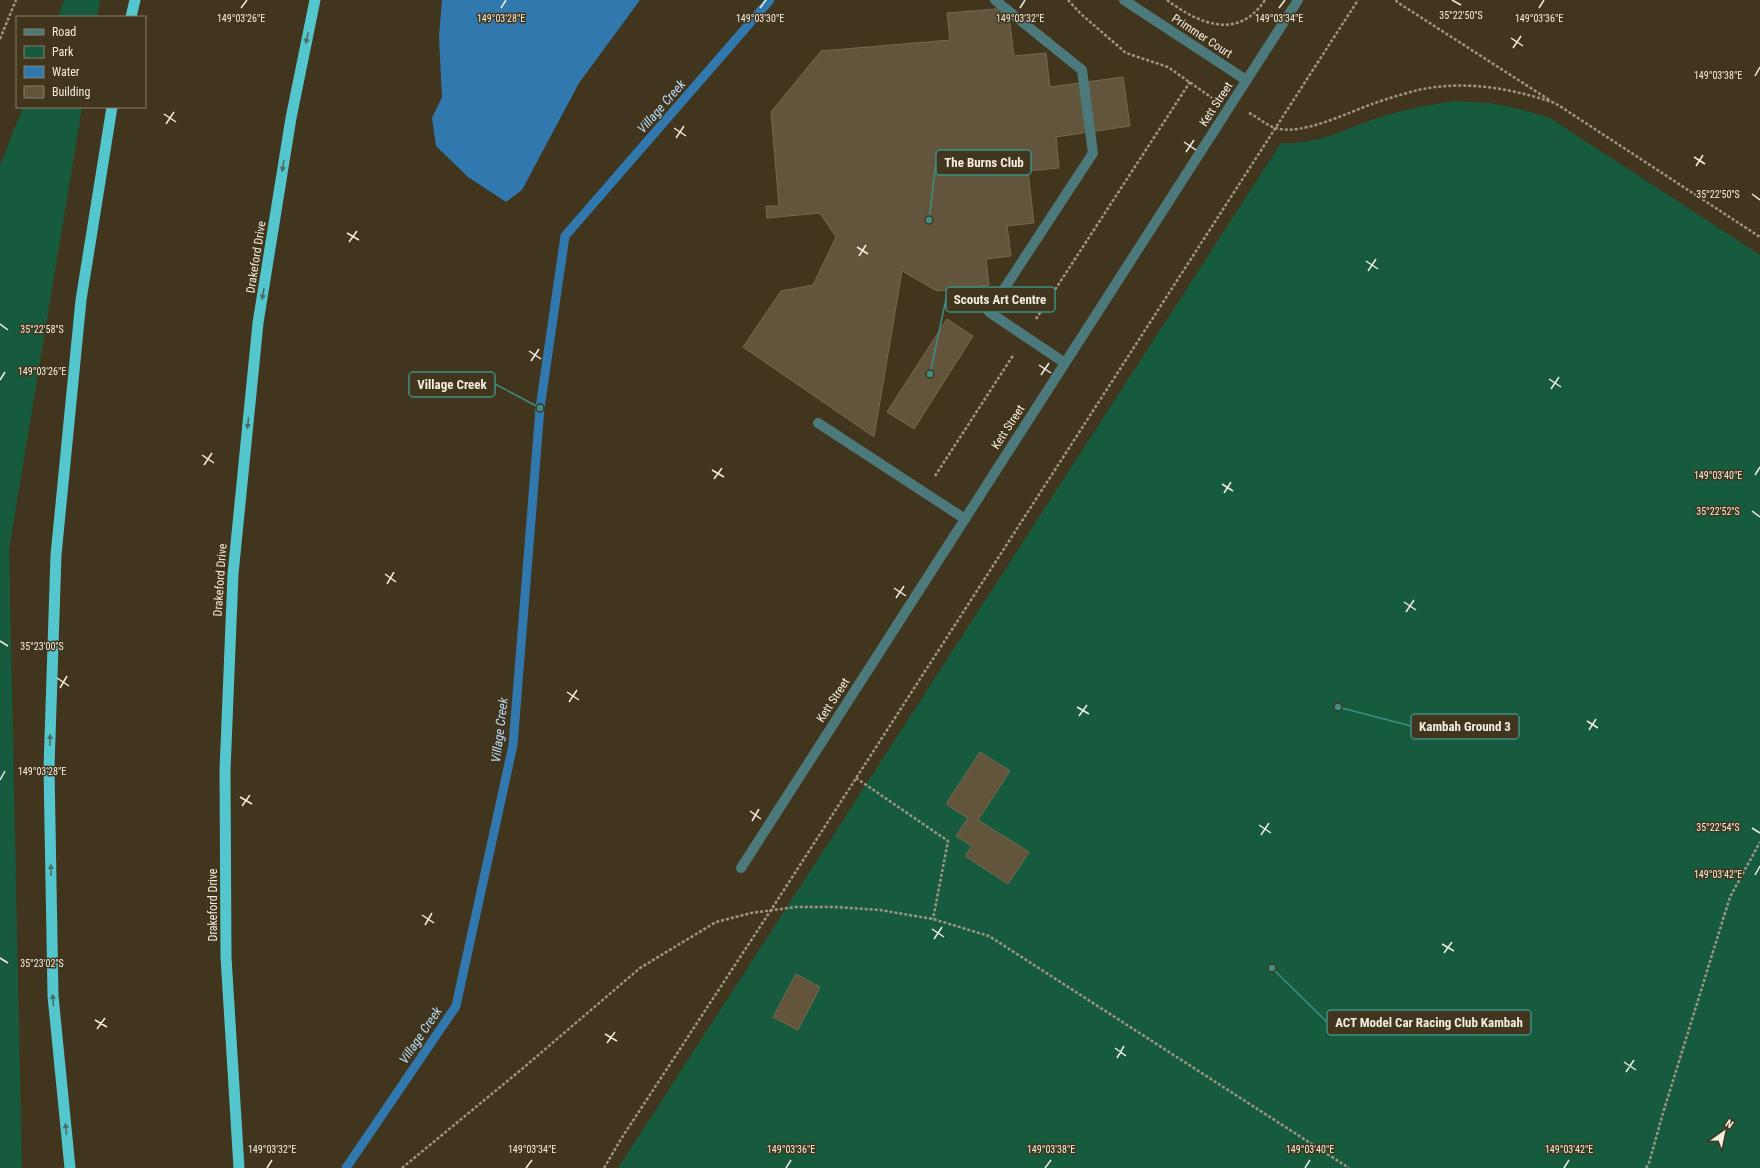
<svg xmlns="http://www.w3.org/2000/svg" width="1760" height="1168" viewBox="0 0 1760 1168" font-family="'Roboto Condensed',sans-serif">
  <style>
    .green { fill: #175b3f }
    .water { fill: #3178af }
    .lines { fill: none; stroke-linecap: round; stroke-linejoin: round }
    .stream { stroke: #3178af; stroke-width: 9 }
    .building { fill: #62553c; stroke: #776950 }
    .path { stroke: #9f9682; stroke-width: 2.5; stroke-dasharray: 3 2; stroke-linecap: butt }
    .service { stroke: #4b797c; stroke-width: 10 }
    .minor { stroke: #4b797c; stroke-width: 10 }
    .trunk { stroke: #53c6ce; stroke-width: 11 }
    .oneway { fill: #486f64 }
    .ticks { fill: none; stroke: #f4edde; stroke-width: 1.5 }
    .labels { text-anchor: middle; stroke-width: 3; stroke-linejoin: round; paint-order: stroke }
    .street-label { font-size: 12px; fill: #f4edde; stroke: #41351d }
    .water-label { font-size: 13px; font-style: italic; fill: #baddfc; stroke: #41351d }
    .ticks-label { font-size: 10px; text-anchor: middle; fill: #f4edde; stroke: #41351d; stroke-width: 3; stroke-linejoin: round; paint-order: stroke }
    .leader { fill: none; stroke: #3d8e84; stroke-width: 1.5 }
    .callout-dot { fill: #3d8e84; stroke: #41351d; stroke-width: 1.5 }
    .callout { fill: #41351d; stroke: #3d8e84; stroke-width: 1.5 }
    .callout-label { font-size: 13px; text-anchor: middle; font-weight: bold; fill: #f4edde }
  </style>
  <rect width="100%" height="100%" fill="#41351d"/>
  <g class="green">
    <polygon points="64,0 100,0 97,17 58,17"/>
    <path d="M1455,101l35,2 29,6 31,9 210,137v913h-1142l663,-1025c36,2 61,-13 94,-24 26,-9 53,-14 80,-18z"/>
    <polygon points="23,107 82,107 9,550 22,1168 0,1168 0,165"/>
  </g>
  <polygon class="water" points="442,0 640,0 579,83 522,190 506,202 468,177 436,146 432,118 442,97 439,37"/>
  <g class="lines">
    <polyline class="stream" points="346,1168 456,1006 513,745 540,408 565,236 770,0"/>
  </g>
  <g class="building">
    <polygon points="1008,8 1014,56 1046,53 1050,87 1123,77 1130,126 1056,137 1059,168 1028,171 1034,223 1007,226 1011,256 986,259 989,285 937,291 902,271 874,437 743,347 781,291 813,285 836,237 820,213 767,218 766,206 779,206 771,112 821,51 950,40 947,13"/>
    <polygon points="947,319 973,336 914,429 887,412"/>
    <polygon points="980,752 1010,771 978,820 1029,852 1008,884 965,856 972,846 956,836 968,818 946,804"/>
    <polygon points="796,974 820,987 798,1030 773,1017"/>
  </g>
  <g class="lines">
    <g class="path">
      <polyline points="1068,0 1081,14 1126,53 1168,67 1212,98"/>
      <path d="M1167,0c32,24 71,41 98,0"/>
      <polyline points="1396,0 1397,2 1551,101"/>
      <polyline points="0,39 16,0"/>
      <path d="M1249,113c9,4 18,13 27,15 25,8 71,-15 96,-24 14,-5 31,-10 46,-14 47,-10 92,-2 137,13l205,134"/>
      <polyline points="1036,319 1190,82"/>
      <polyline points="935,476 1014,354"/>
      <polyline points="856,778 948,841 933,919"/>
      <polyline points="402,1168 522,1069 640,968 716,922 751,913 796,907 835,907 880,910 933,919 989,936 1349,1168"/>
      <polyline points="604,1168 621,1139 771,910 1358,0"/>
      <polyline points="1646,1168 1649,1163 1663,1113 1730,897 1760,842"/>
    </g>
    <g class="service">
      <polyline points="995,0 1082,70 1093,153 989,312 1065,363"/>
      <polyline points="1124,0 1246,80"/>
      <polyline points="818,423 965,519"/>
    </g>
    <polyline class="minor" points="741,868 1298,0"/>
    <g class="trunk">
      <polyline points="131,17 135,0"/>
      <polyline points="70,1168 53,996 49,768 56,555 81,300 112,107"/>
      <polyline points="239,1168 226,957 225,771 233,574 258,323 291,118 315,0"/>
    </g>
  </g>
  <defs><path id="oneway-solid" d="M-6-.8H1V-3.2L6.5 0L1 3.2V.8H-6Z"/></defs>
  <g class="oneway">
    <use href="#oneway-solid" transform="translate(307 38) rotate(102)"/>
    <use href="#oneway-solid" transform="translate(283 166) rotate(99)"/>
    <use href="#oneway-solid" transform="translate(263 294) rotate(99)"/>
    <use href="#oneway-solid" transform="translate(248 423) rotate(96)"/>
    <use href="#oneway-solid" transform="translate(50 740) rotate(-88)"/>
    <use href="#oneway-solid" transform="translate(51 870) rotate(-91)"/>
    <use href="#oneway-solid" transform="translate(53 1000) rotate(-95)"/>
    <use href="#oneway-solid" transform="translate(66 1129) rotate(-96)"/>
  </g>
  <path class="ticks" d="M1452,0l9,5M241,8l6,-8M501,8l5,-8M760,8l6,-8M1020,8l5,-8M1279,8l6,-8M1539,8l5,-8M1511,38l12,8M1513,48l8,-12M1755,76l5,-9M164,114l12,8M166,124l8,-12M674,128l12,8M676,138l8,-12M1184,142l12,8M1186,152l8,-12M1694,157l11,7M1696,166l7,-11M1752,194l8,6M347,233l12,7M349,242l8,-11M857,247l11,7M859,256l7,-11M1366,261l12,8M1368,271l8,-12M0,324l8,6M529,351l12,8M531,361l8,-12M1039,365l12,8M1041,375l8,-12M1549,379l12,8M0,380l5,-8M1551,389l8,-12M202,455l12,8M204,465l8,-12M712,470l12,7M1755,475l5,-8M714,479l8,-11M1222,484l11,7M1224,493l7,-11M1752,511l8,6M385,574l11,8M387,584l7,-12M894,588l12,8M896,598l8,-12M1404,602l12,8M1406,612l8,-12M0,641l8,5M57,678l12,8M60,688l7,-12M567,692l12,8M569,702l8,-12M1077,707l12,7M1079,716l8,-11M1587,721l11,7M1589,730l7,-11M0,780l5,-9M240,797l12,7M242,806l8,-11M750,811l11,8M752,821l7,-12M1259,825l12,8M1752,828l8,5M1261,835l8,-12M1755,875l5,-9M422,915l12,8M425,925l7,-12M932,929l12,8M934,939l8,-12M1442,944l12,7M1444,953l8,-11M0,958l8,5M95,1020l12,7M97,1029l8,-11M605,1034l12,7M607,1043l8,-11M1115,1048l11,8M1117,1058l7,-12M1624,1062l12,8M1626,1072l8,-12M267,1168l5,-8M526,1168l6,-8M786,1168l5,-8M1045,1168l6,-8M1305,1168l5,-8M1564,1168l5,-8"/>
  <g class="labels">
    <g class="street-label">
      <text transform="translate(1202 36) rotate(33)" y="4">Primmer Court</text>
      <text transform="translate(1216 104) rotate(-57)" y="4">Kett Street</text>
      <text transform="translate(256 257) rotate(-81)" y="4">Drakeford Drive</text>
      <text transform="translate(1008 427) rotate(-57)" y="4">Kett Street</text>
      <text transform="translate(220 580) rotate(-86)" y="4">Drakeford Drive</text>
      <text transform="translate(833 700) rotate(-57)" y="4">Kett Street</text>
      <text transform="translate(213 905) rotate(-90)" y="4">Drakeford Drive</text>
    </g>
    <g class="water-label">
      <text transform="translate(661 106) rotate(-49)" y="5">Village Creek</text>
      <text transform="translate(499 730) rotate(-83)" y="5">Village Creek</text>
      <text transform="translate(420 1035) rotate(-56)" y="5">Village Creek</text>
    </g>
  </g>
  <g class="ticks-label">
    <text x="1461" y="19">35°22'50"S</text>
    <text x="760" y="22">149°03'30"E</text>
    <text x="1279" y="22">149°03'34"E</text>
    <text x="241" y="22">149°03'26"E</text>
    <text x="501" y="22">149°03'28"E</text>
    <text x="1020" y="22">149°03'32"E</text>
    <text x="1539" y="22">149°03'36"E</text>
    <text x="1718" y="79">149°03'38"E</text>
    <text x="1718" y="198">35°22'50"S</text>
    <text x="42" y="333">35°22'58"S</text>
    <text x="42" y="375">149°03'26"E</text>
    <text x="1718" y="479">149°03'40"E</text>
    <text x="1718" y="515">35°22'52"S</text>
    <text x="42" y="650">35°23'00"S</text>
    <text x="42" y="775">149°03'28"E</text>
    <text x="1718" y="831">35°22'54"S</text>
    <text x="1718" y="878">149°03'42"E</text>
    <text x="42" y="967">35°23'02"S</text>
    <text x="272" y="1153">149°03'32"E</text>
    <text x="532" y="1153">149°03'34"E</text>
    <text x="791" y="1153">149°03'36"E</text>
    <text x="1051" y="1153">149°03'38"E</text>
    <text x="1310" y="1153">149°03'40"E</text>
    <text x="1569" y="1153">149°03'42"E</text>
  </g>
  <path class="leader" d="M929 220L936 162M930 374L946 299M540 408L495 384M1338 707L1411 726M1272 968L1327 1022"/>
  <g class="callout-dot">
    <circle cx="929" cy="220" r="4"/>
    <circle cx="930" cy="374" r="4"/>
    <circle cx="540" cy="408" r="4"/>
    <circle cx="1338" cy="707" r="4"/>
    <circle cx="1272" cy="968" r="4"/>
  </g>
  <g class="callout">
    <rect x="936" y="150" width="95" height="25" rx="4"/>
    <rect x="946" y="287" width="109" height="25" rx="4"/>
    <rect x="409" y="372" width="86" height="25" rx="4"/>
    <rect x="1411" y="714" width="108" height="25" rx="4"/>
    <rect x="1327" y="1010" width="204" height="25" rx="4"/>
  </g>
  <g class="callout-label">
    <text x="984" y="167">The Burns Club</text>
    <text x="1000" y="304">Scouts Art Centre</text>
    <text x="452" y="389">Village Creek</text>
    <text x="1465" y="731">Kambah Ground 3</text>
    <text x="1429" y="1027">ACT Model Car Racing Club Kambah</text>
  </g>
  <rect x="16" y="16" width="130" height="92" fill="#41351d" stroke="#897f6a"/>
  <rect x="24" y="29" width="20" height="6" fill="#4b797c" stroke="#897f6a"/>
  <text x="52" y="36" font-size="12" fill="#f4edde">Road</text>
  <rect x="24" y="46" width="20" height="12" fill="#175b3f" stroke="#897f6a"/>
  <text x="52" y="56" font-size="12" fill="#f4edde">Park</text>
  <rect x="24" y="66" width="20" height="12" fill="#3178af" stroke="#897f6a"/>
  <text x="52" y="76" font-size="12" fill="#f4edde">Water</text>
  <rect x="24" y="86" width="20" height="12" fill="#62553c" stroke="#897f6a"/>
  <text x="52" y="96" font-size="12" fill="#f4edde">Building</text>
  <g transform="translate(1724 1132) rotate(33)" stroke="#41351d" stroke-width="3" paint-order="stroke">
  <path d="M0-3L7 15L0 10L-7 15Z" fill="#f4edde"/>
  <text y="-6" font-size="11" font-weight="bold" text-anchor="middle" fill="#f4edde">N</text>
  </g>
</svg>
